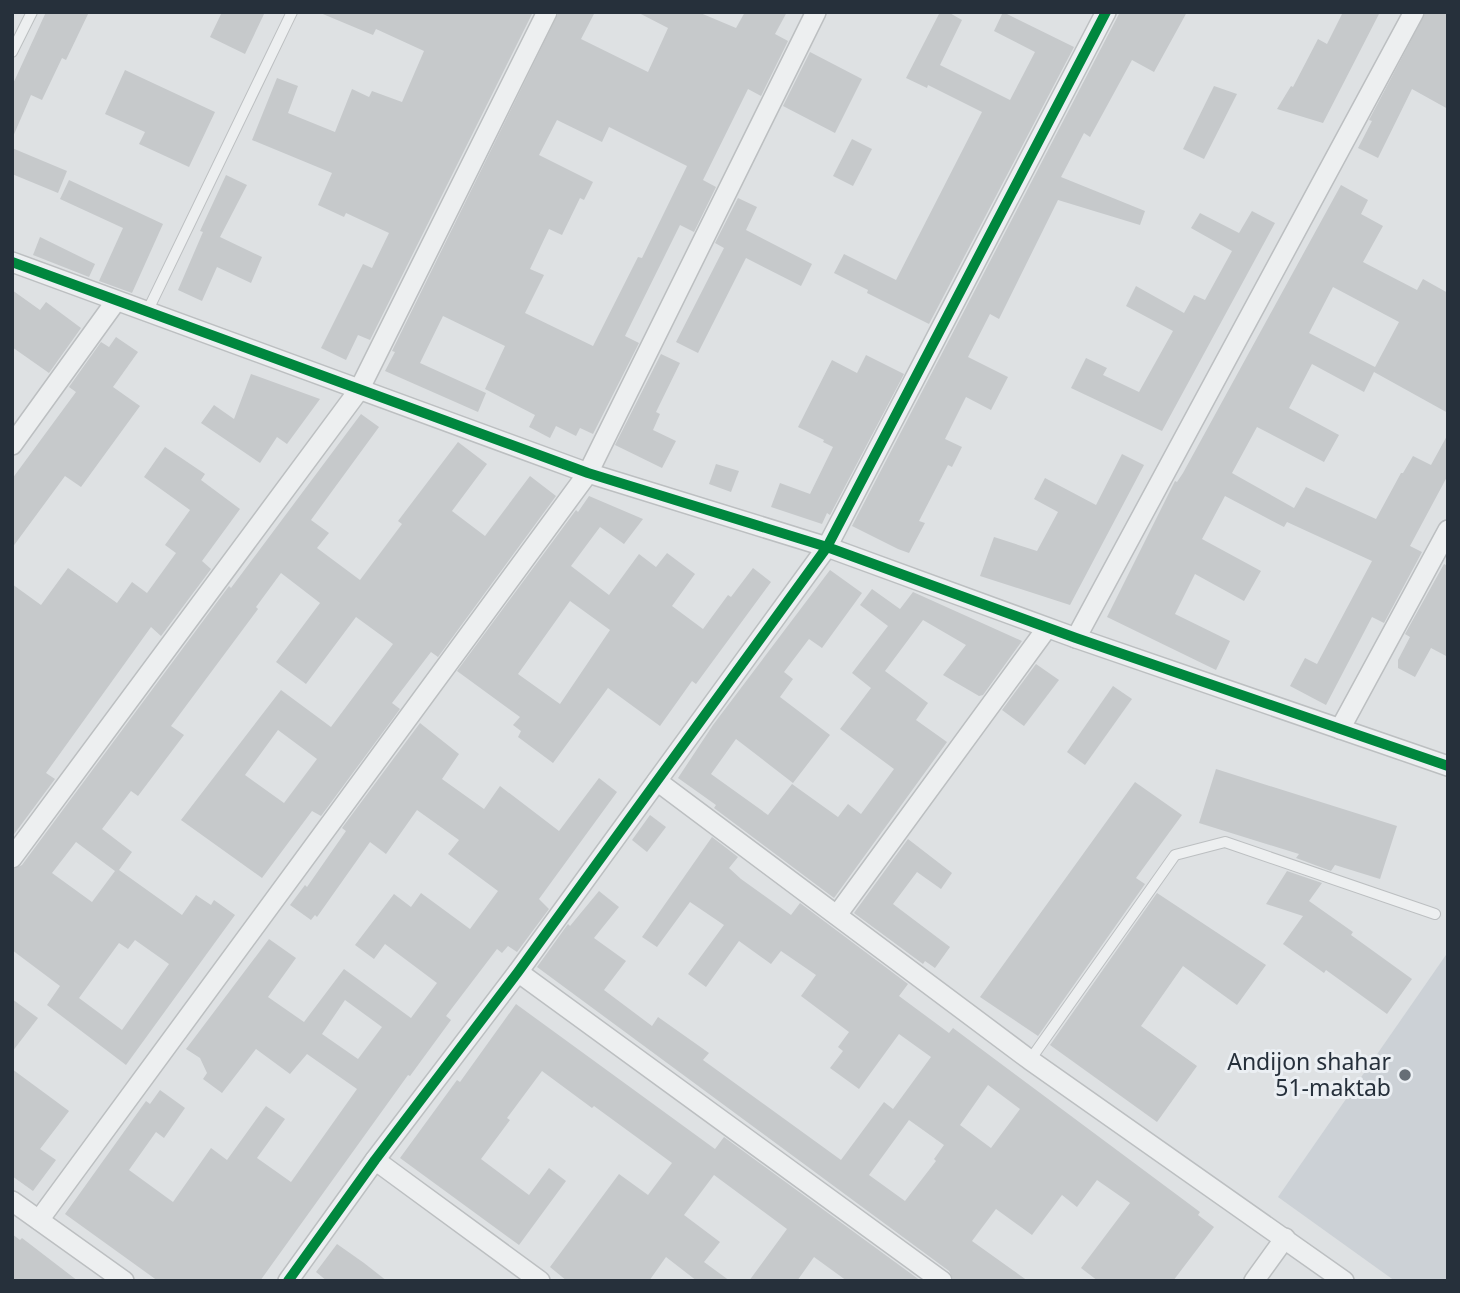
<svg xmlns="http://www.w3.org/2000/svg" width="1460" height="1293" viewBox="0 0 1460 1293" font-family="'Noto Sans',sans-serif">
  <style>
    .built { fill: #ccd1d6 }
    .building { fill: #c6c9cb; fill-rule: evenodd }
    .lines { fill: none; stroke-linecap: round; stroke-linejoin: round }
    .service-casing { stroke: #bcbfc1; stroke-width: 12 }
    .minor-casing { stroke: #bcbfc1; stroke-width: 22 }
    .service { stroke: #edeff0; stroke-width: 10 }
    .minor { stroke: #edeff0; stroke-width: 19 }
    .cycleway-casing { stroke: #ebeff3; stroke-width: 15 }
    .cycleway { stroke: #00873e; stroke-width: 10 }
    .poi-dot { fill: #666e76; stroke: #ebeff3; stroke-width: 2.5 }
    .labels { text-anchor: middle; stroke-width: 6; stroke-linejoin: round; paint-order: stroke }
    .poi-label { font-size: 23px; fill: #26303b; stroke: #ebeff3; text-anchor: end }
  </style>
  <rect width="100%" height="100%" fill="#dee1e3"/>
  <polygon class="built" points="1448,952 1448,1281 1395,1281 1278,1197"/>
  <g class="building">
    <polygon points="46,12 89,12 66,60 62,58 42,100 31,95 12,139 12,86"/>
    <polygon points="222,12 265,12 245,54 210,37"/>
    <polygon points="318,12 533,12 370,340 358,335 346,360 321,348 363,264 372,268 389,233 346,213 344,217 318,205 332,173 252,140 277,78 298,86 288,113 335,132 352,89 369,97 372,91 402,102 424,51 376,29 373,35"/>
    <path d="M559,12h36l-14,27 67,33 20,-44 -31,-16h61l38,16 9,-16h42l-12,22 13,7 -27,55 -13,-7 -45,91 13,7 -22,45 -14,-7 -55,111 14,7 -46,91 -13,-6 -4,8 -20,-10 -6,12 -21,-11 6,-12 -50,-26 20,-43 -62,-30 -23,47 66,30 -8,19 -93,-41 10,-19 -3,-1zM557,120l45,22 7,-15 78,39 -45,92 -4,-1 -45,89 -68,-33 19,-38 -14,-6 19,-40 13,6 18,-37 4,2 9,-18 -54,-27z"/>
    <polygon points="940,12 948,12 962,20 940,65 1010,100 1035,52 994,31 1003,12 1074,47 929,324 867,293 868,290 834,273 844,254 896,280 982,112 928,85 927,88 906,78"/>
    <polygon points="1120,12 1187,12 1154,72 1132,60 1090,137 1084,133 1061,177 1145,211 1140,225 1058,200 999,319 990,314 968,357 1008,377 991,410 966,397 945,439 962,447 952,467 948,465 919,521 925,523 909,553 898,549 852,526"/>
    <polygon points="1343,12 1380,12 1323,123 1277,109 1291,86 1293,87 1318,39 1327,44"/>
    <polygon points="1426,12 1448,12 1448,109 1412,89 1378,158 1358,148 1372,121 1369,120"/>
    <polygon points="810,52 862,79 835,133 783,106"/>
    <polygon points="125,70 215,112 189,167 139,144 145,132 105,114"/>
    <polygon points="1214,86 1237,94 1204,159 1183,149"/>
    <polygon points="852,139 872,149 853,186 833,176"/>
    <polygon points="12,148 67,171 58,193 12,174"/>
    <polygon points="226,175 247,185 220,237 262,257 251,283 217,267 202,301 178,290 203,232 200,231"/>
    <polygon points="69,180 163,224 132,293 99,281 123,228 60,199"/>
    <path d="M1341,185l27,15 -7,14 22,12 -20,36 54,28 6,-11 25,14v120l-74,-41 -10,20 -52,-28 -23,44 50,27 -15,27 -67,-35 -25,46 62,35 12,-21 70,32 25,-46h2l10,-17 18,9 17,-31v41l-38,71 12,6 -38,71 -12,-6 -46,88 -36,-19 15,-28 12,6 55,-103 -85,-39 -3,5 -59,-31 -23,43 59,32 -17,30 -49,-27 -20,40 55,27 -14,29 -109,-53 68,-136 2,1 6,-9zM1333,287l66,35 -24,45 -66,-34z"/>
    <polygon points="738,198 757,207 746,230 812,264 801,286 746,258 698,353 676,342 724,248 715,243"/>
    <polygon points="1252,211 1275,223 1162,431 1071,388 1086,358 1107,368 1103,375 1139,392 1173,331 1126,306 1136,286 1184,313 1194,295 1205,300 1232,251 1191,228 1200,213 1239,233"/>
    <polygon points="40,237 95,264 89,277 33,255"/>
    <polygon points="12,290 40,310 46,302 81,328 49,373 12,347"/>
    <polygon points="116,337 138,352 113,387 140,406 81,487 65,476 12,548 12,479 76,392 69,387 101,342 109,347"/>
    <polygon points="661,354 680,363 656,412 660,414 653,430 676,441 662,468 615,445"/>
    <polygon points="866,355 904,374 830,515 827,513 822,524 771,507 780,483 810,494 833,447 823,442 824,440 798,427 832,360 857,373"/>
    <polygon points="251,374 320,399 287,444 277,437 260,463 201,423 214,405 234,419"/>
    <path d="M361,414l18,13 -68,93 18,13 -12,15 43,32 42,-56 -4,-3 60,-79 29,22 -35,47 33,25 45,-60 26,20 -118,161 -7,-5 -39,51 8,6 -79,107 -9,-5 -50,67 -81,-58 100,-130 50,37 62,-83 -37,-27 -50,67 -30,-22 44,-59 -39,-30 -25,34 2,2 -87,117 13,9 -46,61 -7,-5 -29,38 30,23 -13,18 63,45 14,-20 15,10 3,-5 21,15 -109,150 -79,-60 13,-19 -48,-36v-80l10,-5 207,-279 2,2zM278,730l39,29 -33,44 -39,-28zM76,842l39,29 -23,31 -40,-29zM135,940l34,24 -47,66 -43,-32 40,-55 9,6z"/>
    <polygon points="165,447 205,474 201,480 240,509 202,561 211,569 161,636 151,627 46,773 55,779 12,837 12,584 41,605 68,568 117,603 132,582 147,593 176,553 165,545 190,510 144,477"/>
    <polygon points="1122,454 1144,465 1070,605 980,576 994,537 1037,551 1058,512 1034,499 1045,478 1096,505"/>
    <polygon points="716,464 739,471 731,492 709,484"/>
    <path d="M589,496l54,23 -19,25 -24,-17 -29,39 38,29 30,-41 17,13 11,-14 28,21 -23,32 31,23 25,-34 3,2 22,-29 18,14 -75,102 -4,-3 -32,45 -52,-38 -55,75 -35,-26 3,-6 -8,-6 7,-8 -63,-46 119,-161 2,2zM570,601l40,29 -50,74 -42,-30z"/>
    <polygon points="1444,564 1448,566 1448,657 1431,648 1415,677 1398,668 1398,660 1410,637 1405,634"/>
    <polygon points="830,570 862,593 822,648 809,639 784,672 793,679 780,697 830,735 793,783 736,739 711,774 768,815 792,784 838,817 848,804 861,814 894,769 840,729 871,688 852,673 888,626 860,605 872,589 900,609 913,592 1022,641 983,695 979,696 943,675 966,645 923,620 885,671 928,703 916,720 947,742 834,898 714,808 716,805 678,778 713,725"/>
    <polygon points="1036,664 1059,680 1024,726 1002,710"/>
    <polygon points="1113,686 1132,699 1085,765 1067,752"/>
    <path d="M420,723l39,31 -17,25 42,30 16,-23 59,45 40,-53 18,14 -78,107 10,10 -32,43 -9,-6 -6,7 -5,-4 -51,67 5,4 -41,56 -2,-1 -148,206h-102l-93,-67 81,-113 4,3 10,-14 25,18 -21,30 -8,-6 -27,38 44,32 38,-54 16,12 39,-54 19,13 -28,39 34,24 66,-93 -50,-35 -17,20 -34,-25 -34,44 -19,-14 4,-6 -7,-15 -14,-9 83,-110 27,19 -28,39 36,25 40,-53 67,49 26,-35 -52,-39 -11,15 -19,-14 39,-51 17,13 10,-14 49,36 28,-38 -50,-37 11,-14 -42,-30 -31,44 -16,-12 -53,75 -2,-2 -4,5 -21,-15 15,-20 2,2 39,-56 -4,-3zM345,1000l37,27 -24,32 -36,-25z"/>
    <polygon points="1216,769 1397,826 1380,879 1335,865 1331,871 1296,858 1299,854 1199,823"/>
    <polygon points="1135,782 1182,815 1136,878 1145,884 1038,1036 980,997"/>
    <polygon points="650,815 666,827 647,852 632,840"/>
    <path d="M712,837l26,20 -9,11 12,11 50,36 9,-12 108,81 -9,12 50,37 4,-5 247,184 -2,3 16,12 -41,54h-75l-17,-13 49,-65 -33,-23 -20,27 -15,-12 -30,40 -36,-26 -24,32 56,40h-74l-5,-10 -412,-304 31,-43 2,2 29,-35 20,16 -25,31 32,23 -22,29 48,36 6,-9 51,36 -6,7 138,100 43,-58 9,7 38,-52 -32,-23 -40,55 -29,-21 13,-17 -5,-4 11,-15 -48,-36 15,-21 -35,-24 -10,13 -32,-23 -33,46 -18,-13 36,-49 -34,-23 -33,45 -15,-10zM988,1085l32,24 -29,39 -31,-23zM909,1120l35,25 -10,14 2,2 -31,40 -36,-26z"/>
    <polygon points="908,839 952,873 941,889 917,872 893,904 950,947 935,968 925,961 923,964 854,913"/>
    <polygon points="1287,871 1322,883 1309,901 1353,932 1351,935 1412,979 1387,1014 1326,970 1324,973 1283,944 1303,916 1266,904"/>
    <polygon points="1157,893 1266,965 1237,1005 1183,966 1141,1026 1197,1066 1157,1122 1050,1045"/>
    <polygon points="12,999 38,1018 12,1052"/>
    <polygon points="516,1004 715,1149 724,1137 921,1281 847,1281 814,1257 797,1281 749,1281 787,1229 714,1175 684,1215 720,1242 704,1262 730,1281 697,1281 666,1257 649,1281 567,1281 550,1267 619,1174 648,1195 672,1163 594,1106 592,1108 542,1071 507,1118 510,1120 481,1159 529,1195 549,1168 566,1181 519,1245 400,1158 457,1080 460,1082"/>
    <polygon points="12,1069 69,1111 40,1149 56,1160 33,1191 12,1176"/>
    <polygon points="12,1234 20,1240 22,1238 78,1281 12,1281"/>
    <polygon points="337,1244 364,1263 387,1281 327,1281 316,1272"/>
  </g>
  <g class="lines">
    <defs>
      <g id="service">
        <polyline points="12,52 32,12"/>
        <polyline points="147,312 292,12"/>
        <polyline points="1030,1060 1175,855 1225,842 1435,914"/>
      </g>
      <g id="minor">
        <polyline points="12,262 588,473 827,547 1076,638 1448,766"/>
        <polyline points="12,445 116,301"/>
        <polyline points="1076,638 1414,12"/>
        <polyline points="1340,729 1448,530"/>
        <polyline points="657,781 1030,1060 1344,1281"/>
        <polyline points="12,858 359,390 547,12"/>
        <polyline points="837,915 1047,628"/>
        <polyline points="518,972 942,1281"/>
        <polyline points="375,1160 540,1281"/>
        <polyline points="12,1201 124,1281"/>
        <polyline points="39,1220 588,473 816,12"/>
        <polyline points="288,1281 375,1160 518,972 827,547 1106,12"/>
        <polyline points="1254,1281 1285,1238"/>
      </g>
    </defs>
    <use href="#service" class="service-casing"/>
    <use href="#minor" class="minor-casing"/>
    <use href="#service" class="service"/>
    <use href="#minor" class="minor"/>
    <defs>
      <g id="cycleway">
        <polyline points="12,262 588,473 827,547 1076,638 1448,766"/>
        <polyline points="288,1281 375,1160 518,972 827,547 1106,12"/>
      </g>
    </defs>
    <use href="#cycleway" class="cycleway-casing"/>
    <use href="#cycleway" class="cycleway"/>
  </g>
  <circle class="poi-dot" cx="1405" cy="1075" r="7"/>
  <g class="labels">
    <g class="poi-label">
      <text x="1391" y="1070">Andijon shahar<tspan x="1391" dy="26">51-maktab</tspan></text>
    </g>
  </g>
  <rect width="1460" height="1293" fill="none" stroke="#26303b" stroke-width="28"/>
</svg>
